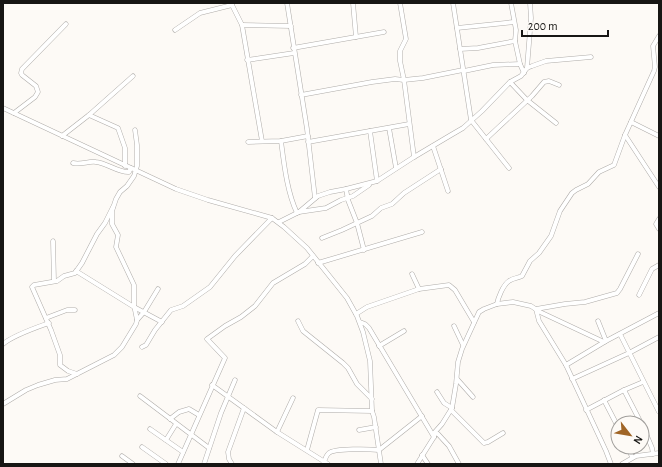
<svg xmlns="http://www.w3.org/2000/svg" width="662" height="467" viewBox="0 0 662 467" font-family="'Alegreya Sans',sans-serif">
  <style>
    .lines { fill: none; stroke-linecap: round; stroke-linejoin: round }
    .minor-casing { stroke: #afaca9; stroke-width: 5 }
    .minor { stroke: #fff; stroke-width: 4 }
  </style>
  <rect width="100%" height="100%" fill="#fdfaf6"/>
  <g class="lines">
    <defs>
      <g id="minor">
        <polyline points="231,3 242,25 262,141"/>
        <polyline points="287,3 307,129 315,198"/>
        <polyline points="353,3 356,37"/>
        <polyline points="400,3 406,39 400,51 400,61 404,80 414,157"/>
        <polyline points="453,3 471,120 509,168"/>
        <polyline points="511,3 516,30 515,41 520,64 524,73"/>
        <polyline points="242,25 291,26"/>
        <polyline points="457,28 514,22"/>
        <polyline points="175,30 200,13 232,5"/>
        <polyline points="293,48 384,32"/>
        <polyline points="460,49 478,48 515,41"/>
        <polyline points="247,60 294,53"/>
        <polyline points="527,68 531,18 530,3"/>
        <polyline points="464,71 493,65 520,64"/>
        <polyline points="510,82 527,100 556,123"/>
        <polyline points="301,95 372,82 395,79 404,80 423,78 463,70"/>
        <polyline points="3,108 176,189 208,200 272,218 284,227 307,248 347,298 357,316 363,332 370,361 372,411 374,417 381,464"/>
        <polyline points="14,113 35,97 38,92 36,86 22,75 21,73 22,69 66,24"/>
        <polyline points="89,115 118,128 125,148 125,166"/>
        <polyline points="631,122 659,136"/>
        <polyline points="389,128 396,168"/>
        <polyline points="135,130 137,145 137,166 134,176 127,186 120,192 116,199 112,211 112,224 118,235 116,247 134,285 134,305 137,320"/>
        <polyline points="370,131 377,181"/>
        <polyline points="625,135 659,187"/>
        <polyline points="62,136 89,115 133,76"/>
        <polyline points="486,139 532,96 544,82 549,81 559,85"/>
        <path d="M281,141c3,23 6,51 16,72"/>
        <polyline points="248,142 281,141 308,136"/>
        <polyline points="308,142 409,124"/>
        <polyline points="433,146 448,191"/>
        <path d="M73,163c8,2 15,-2 23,-1 11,1 23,11 33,10l2,-4"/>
        <polyline points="346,189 348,200 357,223 364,250"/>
        <polyline points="299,212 326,208 341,200 353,196 369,185"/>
        <polyline points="659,219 656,224 659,229"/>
        <polyline points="279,222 299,212 318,196 330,192 346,189 377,181 414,157 451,135 463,128 482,111 510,82 521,76 527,68 532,66 546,61 591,57"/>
        <polyline points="322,238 342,230 372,216 381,208 392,204 404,193 441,169"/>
        <polyline points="53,241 54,281"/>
        <polyline points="318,263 422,232"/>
        <polyline points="76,271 134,307 162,322"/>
        <polyline points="412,274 419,289"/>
        <polyline points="639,295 652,269 659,265"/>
        <path d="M497,304c1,-6 6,-19 12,-23 4,-3 9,-3 13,-5l8,-15 9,-8 12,-17 9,-25 12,-18 4,-3 12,-6 11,-12 15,-7 11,-30 29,-64 1,-4 -2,-21 6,-10"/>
        <polyline points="356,314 367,307 419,289 449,285 455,290 474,322"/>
        <polyline points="46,318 67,310 75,310"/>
        <polyline points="298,321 303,331 343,363 348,368 357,384 372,399"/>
        <polyline points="598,321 606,341"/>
        <polyline points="360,322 365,324 369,328 434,437"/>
        <polyline points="454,326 463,345"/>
        <polyline points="620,334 659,412"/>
        <path d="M3,344c11,-9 32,-16 46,-21"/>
        <polyline points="379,346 404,331"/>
        <polyline points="142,347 146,345 155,330 171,310 183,306 210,287 235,256 272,218"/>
        <polyline points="566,365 606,341 659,313"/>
        <polyline points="77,374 68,371 60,365 60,355 51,330 32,287 34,285 57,281 64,276 75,273 82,263 97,234 105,223 113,207"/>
        <polyline points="457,379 473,397"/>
        <polyline points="572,379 629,353 659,337"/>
        <polyline points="212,385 277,432 328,464"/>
        <polyline points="624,390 641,423"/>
        <polyline points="437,392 444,403 452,408"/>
        <polyline points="140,396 209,448"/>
        <polyline points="604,400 618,427"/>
        <polyline points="3,404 26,390 38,385 55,380 67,379 114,355 122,347 136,324 137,320 144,312 158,289"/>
        <polyline points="451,410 484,443 488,442 503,433"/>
        <polyline points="586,410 624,390 643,382"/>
        <polyline points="170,419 179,412 189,409 199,415"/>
        <polyline points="642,424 652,448 653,454"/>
        <polyline points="150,429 183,452"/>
        <polyline points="359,430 376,427"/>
        <polyline points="277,432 293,398"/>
        <polyline points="434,433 438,434 449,446 459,464"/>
        <polyline points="166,440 176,424"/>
        <polyline points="142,447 166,464"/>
        <polyline points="628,447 632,457"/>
        <polyline points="307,450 318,410 372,411"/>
        <polyline points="422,455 428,464"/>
        <polyline points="122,456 133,464"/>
        <polyline points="178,464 225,358 207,339 225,326 241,317 255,306 273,283 305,264 313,256"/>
        <polyline points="204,464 221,413 235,380"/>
        <polyline points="232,464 229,459 228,452 244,408"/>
        <path d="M323,464c2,-4 3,-9 6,-11 6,-5 41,-4 50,-3l43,-34"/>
        <polyline points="417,464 434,437 434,433 442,424 452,408 456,384 458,362 462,349 479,312 484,309 497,304 513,302 531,306 540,312 604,342"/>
        <polyline points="611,464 606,451 566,365 539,321 536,309 565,304 585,302 617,293 620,289 638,254"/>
        <polyline points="622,464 636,456 659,453"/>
      </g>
    </defs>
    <use href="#minor" class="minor-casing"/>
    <use href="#minor" class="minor"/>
  </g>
  <rect width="662" height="467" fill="none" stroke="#171614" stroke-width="8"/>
  <g transform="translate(630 435) rotate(121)"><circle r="19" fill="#fdfaf6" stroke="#a19f9c"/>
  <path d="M0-3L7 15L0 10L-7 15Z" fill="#a06526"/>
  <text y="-6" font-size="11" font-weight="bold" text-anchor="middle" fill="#171614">N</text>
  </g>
  <path d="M522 30v6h86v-6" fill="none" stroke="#171614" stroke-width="2"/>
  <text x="528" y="30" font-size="12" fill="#171614" stroke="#fdfaf6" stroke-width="3" paint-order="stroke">200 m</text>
</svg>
